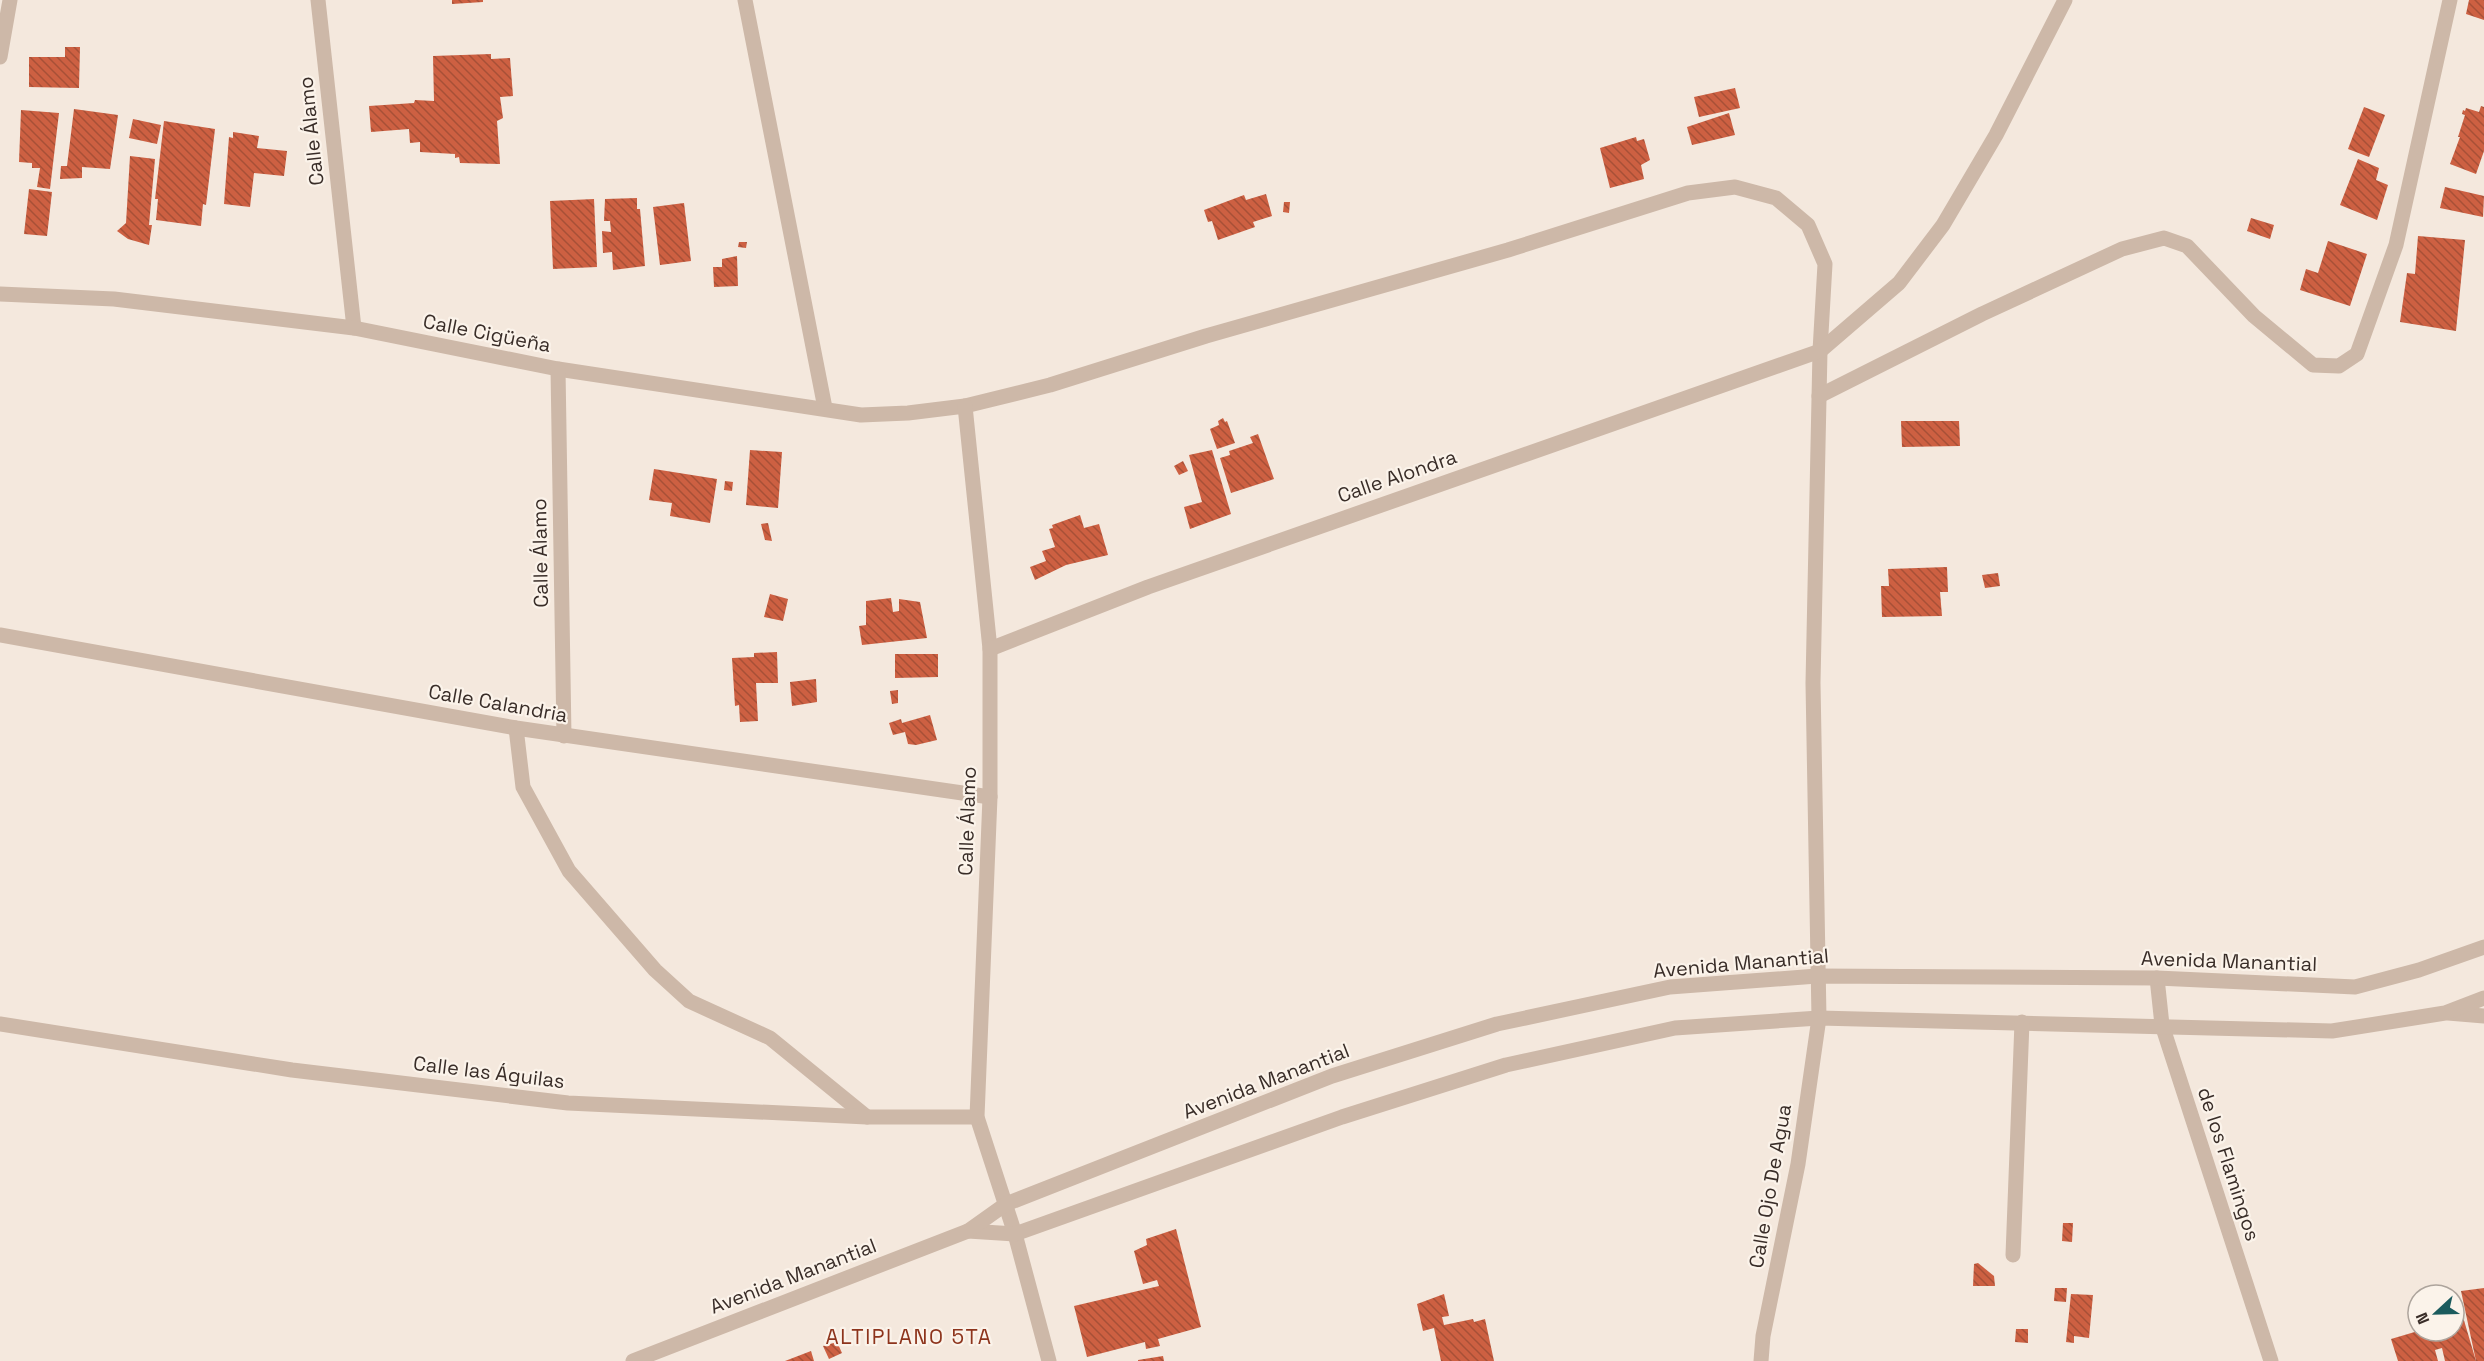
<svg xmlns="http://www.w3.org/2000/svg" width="2484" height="1361" viewBox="0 0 2484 1361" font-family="'Space Grotesk',sans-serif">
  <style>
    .building { fill: url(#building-back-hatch) }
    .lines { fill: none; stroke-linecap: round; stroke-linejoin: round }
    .minor { stroke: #cdb8a8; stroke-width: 15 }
    .labels { text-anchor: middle; stroke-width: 4.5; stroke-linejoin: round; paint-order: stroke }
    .street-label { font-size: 20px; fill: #392d28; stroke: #fbf3ea }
    .neighbourhood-label { font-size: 21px; letter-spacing: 1.5px; fill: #8d341c; stroke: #fbf3ea }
  </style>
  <defs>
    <pattern id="building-back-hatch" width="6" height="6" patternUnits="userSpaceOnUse" patternTransform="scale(1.5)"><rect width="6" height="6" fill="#cd6042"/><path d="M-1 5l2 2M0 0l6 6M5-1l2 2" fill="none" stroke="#a75037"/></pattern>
  </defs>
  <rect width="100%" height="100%" fill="#f4e8dd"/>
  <g class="building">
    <polygon points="452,0 483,0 483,2 452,4"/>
    <polygon points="2469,0 2484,0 2484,20 2466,14"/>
    <polygon points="65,47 80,47 79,88 29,87 29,57 65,57"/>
    <polygon points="491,54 491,59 510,58 513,96 500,97 503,118 497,121 500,164 460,163 459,157 455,158 455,154 420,152 420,142 410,143 409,129 371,132 369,106 414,103 415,100 434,101 433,56"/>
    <polygon points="1735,88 1740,108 1699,117 1694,97"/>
    <polygon points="2481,106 2484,107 2484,151 2476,174 2450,164 2460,137 2458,137 2465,115 2462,114 2463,110 2465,111 2466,108 2479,112"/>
    <polygon points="2364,107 2385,115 2369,157 2348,149"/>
    <polygon points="74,109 118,115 110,169 82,167 82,178 60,179 61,166 67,166"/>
    <polygon points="21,110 59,113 50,189 37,187 40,168 32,168 32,163 19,162"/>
    <polygon points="1729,113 1735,135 1692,145 1687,127"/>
    <polygon points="133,119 161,125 157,144 129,138"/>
    <polygon points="164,121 215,129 206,205 203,204 201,226 156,220 158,199 155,199"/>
    <polygon points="233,132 259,136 257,148 287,151 284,176 254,173 250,207 224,204 229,137 233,138"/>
    <polygon points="1636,137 1637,141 1644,139 1650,160 1641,165 1644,179 1610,188 1600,148"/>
    <polygon points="130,156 155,159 149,225 152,225 149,245 128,239 117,231 126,223"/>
    <polygon points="2358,159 2379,168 2376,180 2388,185 2377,220 2340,205"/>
    <polygon points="2445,187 2484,196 2483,217 2440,208"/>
    <polygon points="29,189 52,192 47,236 24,234"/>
    <polygon points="1266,194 1272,216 1253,222 1255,227 1218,240 1212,221 1208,222 1204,210 1244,195 1246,200"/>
    <polygon points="637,198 637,209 640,209 645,266 613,270 612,252 603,253 602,231 611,232 610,221 604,221 605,199"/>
    <polygon points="594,199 597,267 553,269 550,201"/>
    <polygon points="1284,202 1290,202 1289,213 1283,212"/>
    <polygon points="684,203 691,261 660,265 653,207"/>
    <polygon points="2251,218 2274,225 2270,239 2247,231"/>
    <polygon points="2418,236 2465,240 2456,331 2400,322 2407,273 2415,274"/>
    <polygon points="2328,241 2367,254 2350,306 2300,290 2306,269 2318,273"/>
    <polygon points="739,242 747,242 746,248 738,247"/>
    <polygon points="737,256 738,286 714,287 713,267 722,267 722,259"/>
    <polygon points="1223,418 1225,422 1227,421 1235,443 1217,449 1210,429 1219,425 1218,421"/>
    <polygon points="1901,421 1959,421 1960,446 1902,447"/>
    <polygon points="1258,434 1274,479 1231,493 1220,458 1230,455 1229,451 1253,443 1250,437"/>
    <polygon points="750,450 782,452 778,508 746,505"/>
    <polygon points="1212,450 1231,514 1190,529 1184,507 1202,502 1189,455"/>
    <polygon points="1183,461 1188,471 1179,475 1174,466"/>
    <polygon points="654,469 717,479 710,523 670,516 672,503 649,500"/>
    <polygon points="725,481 733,482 732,491 724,490"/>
    <polygon points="1080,515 1084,528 1099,524 1108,555 1066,565 1035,580 1030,567 1046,561 1042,551 1055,547 1049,529 1053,528 1052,525"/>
    <polygon points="768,523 772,541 765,540 761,524"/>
    <polygon points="1947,567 1948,592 1940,592 1942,616 1882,617 1881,586 1889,586 1888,569"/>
    <polygon points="1998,573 2000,586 1985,588 1982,575"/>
    <polygon points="770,594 788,599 783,621 764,617"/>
    <polygon points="891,598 893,612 899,611 899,599 920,602 927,638 862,645 859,626 866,625 866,601"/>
    <polygon points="777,652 778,683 756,683 758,721 740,722 739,705 735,706 732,658 754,657 754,653"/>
    <polygon points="895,654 938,654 938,677 895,678"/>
    <polygon points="816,679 817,702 792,706 790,682"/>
    <polygon points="898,690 898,703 892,704 890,691"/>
    <polygon points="930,715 937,740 916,745 908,744 905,732 893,735 889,723 901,719 902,723"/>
    <polygon points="2063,1223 2073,1223 2072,1242 2062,1241"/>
    <polygon points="1176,1229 1201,1327 1158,1339 1160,1346 1146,1349 1145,1342 1087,1357 1074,1306 1159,1286 1157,1280 1143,1284 1134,1251 1147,1245 1146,1239"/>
    <polygon points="1978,1263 1994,1276 1995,1286 1973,1286 1974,1264"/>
    <polygon points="2055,1288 2067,1288 2066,1302 2054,1301"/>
    <polygon points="2484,1288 2484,1361 2476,1361 2461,1291"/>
    <polygon points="1444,1294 1449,1316 1442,1317 1444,1325 1473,1319 1474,1322 1485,1319 1494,1361 1441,1361 1434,1328 1423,1331 1417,1304"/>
    <polygon points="2071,1294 2093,1295 2089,1338 2074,1336 2074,1343 2066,1342"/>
    <polygon points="2463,1317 2476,1361 2445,1361 2442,1348 2435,1350 2438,1361 2398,1361 2391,1339 2418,1331 2431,1331 2434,1339 2437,1338 2436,1331 2454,1331 2454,1320"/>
    <polygon points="2016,1329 2028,1329 2028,1343 2015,1342"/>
    <polygon points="837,1342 842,1353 829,1359 823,1346"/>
    <polygon points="811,1351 814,1361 785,1361"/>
    <polygon points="1163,1356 1164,1361 1138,1361 1138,1360"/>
  </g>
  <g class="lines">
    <g class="minor">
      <polyline points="318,0 354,328"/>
      <polyline points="745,0 825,408"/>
      <polyline points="0,57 10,0"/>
      <polyline points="0,294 114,299 354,328 558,369 861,415 908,413 965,406 1050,385 1206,336 1508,250 1688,193 1735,187 1776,198 1808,225 1825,264 1820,351 1813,683 1819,1018 1798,1164 1763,1336 1761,1361"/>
      <polyline points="558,369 564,736"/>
      <polyline points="1819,396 1982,314 2122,249 2164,238 2187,246 2254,316 2313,365 2339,366 2357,354 2396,245 2450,0"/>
      <polyline points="965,406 990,649 990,797 977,1117 1015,1234 1049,1361"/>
      <polyline points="0,635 516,728 990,797"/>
      <polyline points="990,649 1148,587 1820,351 1899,283 1943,225 1996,135 2065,0"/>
      <polyline points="516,728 523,787 569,871 655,970 689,1001 770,1038 867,1117"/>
      <polyline points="2157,978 2162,1025 2271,1361"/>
      <polyline points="2448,1013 2484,1016"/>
      <polyline points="0,1024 292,1070 568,1103 867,1117 977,1117"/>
      <polyline points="968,1231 1015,1234 1342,1117 1506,1065 1675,1028 1819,1018 2332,1031 2445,1013 2484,998"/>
      <polyline points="2013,1255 2022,1022"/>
      <polyline points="633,1361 968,1231 1006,1204 1332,1076 1497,1024 1670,987 1817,976 2157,978 2355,987 2419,970 2484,947"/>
    </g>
  </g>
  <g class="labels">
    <g class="street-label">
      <text transform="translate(311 131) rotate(-96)" y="7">Calle Álamo</text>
      <text transform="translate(487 333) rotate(11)" y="7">Calle Cigüeña</text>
      <text transform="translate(1397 476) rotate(-19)" y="7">Calle Alondra</text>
      <text transform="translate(540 553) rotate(-91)" y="7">Calle Álamo</text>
      <text transform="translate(498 703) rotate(10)" y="7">Calle Calandria</text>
      <text transform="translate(967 821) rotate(-88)" y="7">Calle Álamo</text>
      <text transform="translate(2229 961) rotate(2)" y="7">Avenida Manantial</text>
      <text transform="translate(1741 963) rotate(-5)" y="7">Avenida Manantial</text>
      <text transform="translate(489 1072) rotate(7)" y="7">Calle las Águilas</text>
      <text transform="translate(1266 1081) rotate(-21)" y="7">Avenida Manantial</text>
      <text transform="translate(2229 1164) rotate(72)" y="7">de los Flamingos</text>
      <text transform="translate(1770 1186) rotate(-80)" y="7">Calle Ojo De Agua</text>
      <text transform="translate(793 1276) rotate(-21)" y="7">Avenida Manantial</text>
    </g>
    <g class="neighbourhood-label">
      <text x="909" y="1344">ALTIPLANO 5TA</text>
    </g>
  </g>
  <g transform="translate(2436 1313) rotate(248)"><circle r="28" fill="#fbf3ea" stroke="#ada49c" stroke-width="1.5"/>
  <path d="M0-4.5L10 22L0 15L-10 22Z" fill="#1b5b5d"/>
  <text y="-9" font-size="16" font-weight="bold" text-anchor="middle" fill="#392d28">N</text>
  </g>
</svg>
